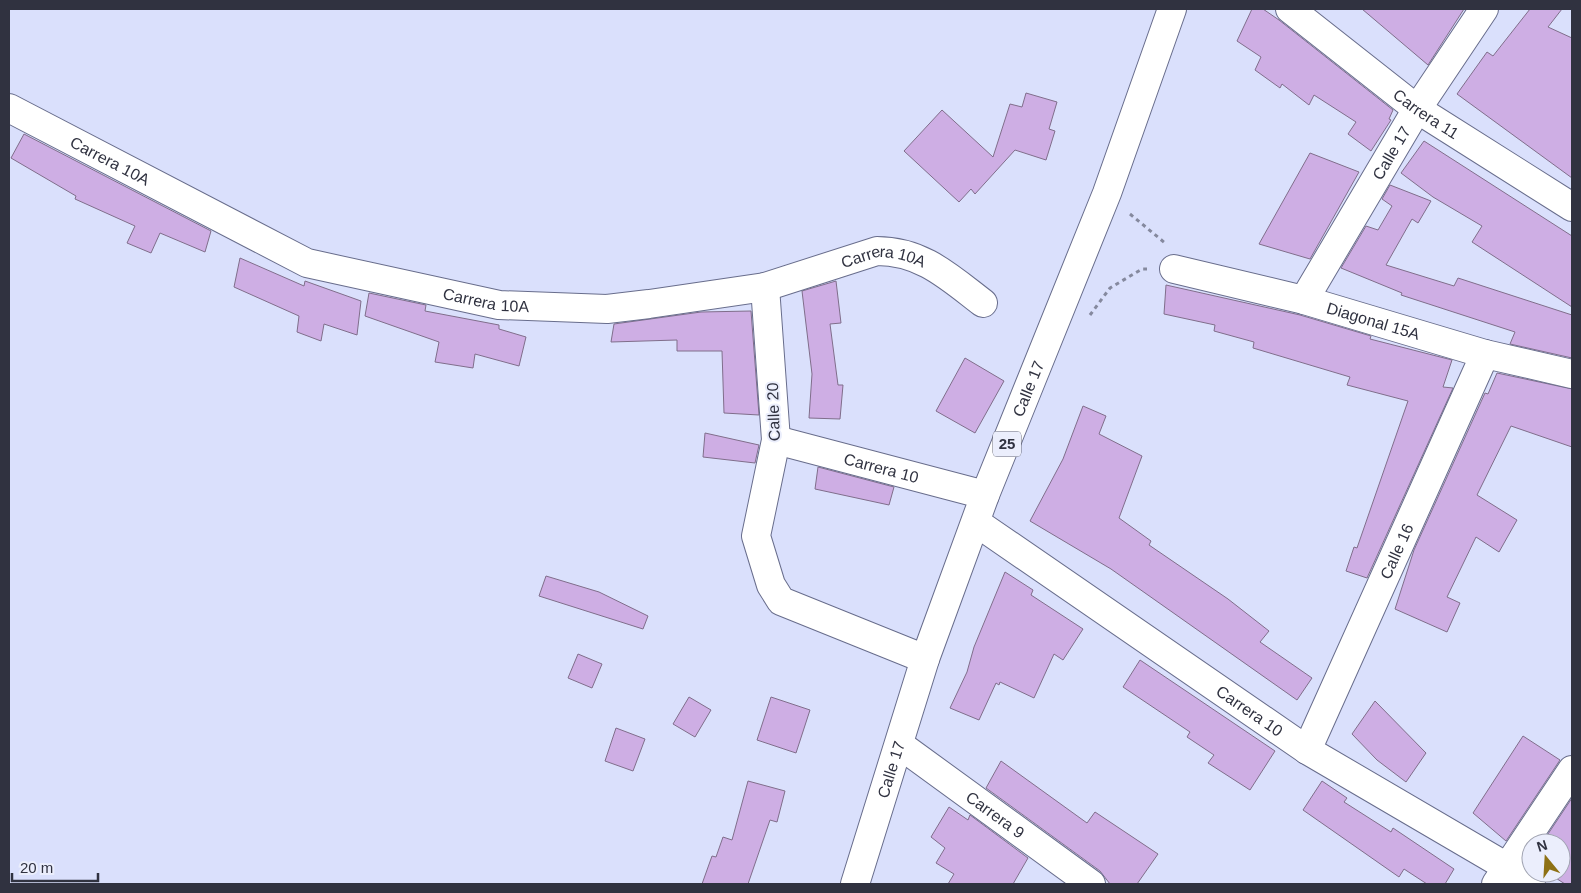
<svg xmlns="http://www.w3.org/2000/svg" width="1581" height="893" viewBox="0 0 1581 893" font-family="Helvetica,sans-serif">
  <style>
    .building { fill: #ceaee4; stroke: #806e8b }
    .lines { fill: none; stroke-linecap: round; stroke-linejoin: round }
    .minor-casing { stroke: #686d8c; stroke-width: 30 }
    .highway-casing { stroke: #686d8c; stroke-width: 30 }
    .path { stroke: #85899e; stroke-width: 3; stroke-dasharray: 4 4; stroke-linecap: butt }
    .minor { stroke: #fff; stroke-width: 28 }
    .highway { stroke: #fff; stroke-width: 28 }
    .labels { text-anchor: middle; stroke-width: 4; stroke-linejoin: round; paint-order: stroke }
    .shield { fill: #ebeefc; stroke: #686a78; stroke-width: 1 }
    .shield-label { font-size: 15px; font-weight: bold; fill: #303240 }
    .street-label { font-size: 16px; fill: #303240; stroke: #ebeefc }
  </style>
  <rect width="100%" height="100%" fill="#dae0fc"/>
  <g class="building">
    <polygon points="1252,9 1263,9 1279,20 1393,110 1389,119 1391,120 1371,151 1348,134 1356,122 1314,95 1309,105 1282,84 1280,88 1255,70 1261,57 1237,41"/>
    <polygon points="1362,9 1464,9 1428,65"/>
    <polygon points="1530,9 1562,9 1548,27 1572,38 1572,178 1457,94 1487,52 1493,56"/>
    <polygon points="1026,93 1057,102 1049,129 1055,131 1046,160 1015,150 975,194 971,189 959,202 904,151 942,110 993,157 1010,104 1022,107"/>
    <polygon points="24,134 211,231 205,252 160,233 151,253 127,243 135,226 75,199 76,196 11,158"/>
    <polygon points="1424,141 1572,236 1572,307 1472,242 1482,226 1433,197 1401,173"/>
    <polygon points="1310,153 1359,172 1310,259 1259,244"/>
    <polygon points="1390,185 1431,201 1418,223 1412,219 1386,265 1454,286 1458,278 1572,315 1572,358 1510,344 1515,332 1401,295 1402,293 1341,268 1366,226 1378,230 1392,206 1382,199"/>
    <polygon points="240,258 304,286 305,281 361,301 357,335 324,324 321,341 297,332 299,316 234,287"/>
    <polygon points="836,281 841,323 830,324 838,385 843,385 840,419 809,418 812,374 802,291"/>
    <polygon points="1166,285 1300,315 1371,336 1370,339 1452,360 1443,387 1453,388 1367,578 1346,571 1354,547 1357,548 1408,401 1347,385 1350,377 1253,348 1254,342 1214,331 1215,325 1164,314"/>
    <polygon points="369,293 426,305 425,311 499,325 499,329 526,337 519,366 475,354 473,368 435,362 439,342 365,316"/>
    <polygon points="751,311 759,415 724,413 722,351 677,351 677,340 611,342 614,324 701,312"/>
    <polygon points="965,358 1004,381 975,433 936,411"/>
    <polygon points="1497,373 1572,389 1572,447 1511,426 1477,495 1517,520 1499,552 1476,537 1447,597 1460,603 1447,632 1395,609 1414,550 1485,393 1488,394"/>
    <polygon points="1083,406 1106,416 1099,434 1142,456 1119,518 1151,541 1149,545 1228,599 1269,631 1260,642 1312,678 1297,700 1111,569 1030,521 1063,459"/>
    <polygon points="705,433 759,445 755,463 703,457"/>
    <polygon points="818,467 894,487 889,505 815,489"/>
    <polygon points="1005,572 1033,590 1031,595 1083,629 1063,660 1054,654 1034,698 1000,682 999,685 996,683 979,720 950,708 967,672 974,647"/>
    <polygon points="546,576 599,592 648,616 643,629 539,596"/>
    <polygon points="578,654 602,664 592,688 568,678"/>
    <polygon points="1140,660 1275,751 1250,790 1208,763 1214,755 1187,737 1190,732 1123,687"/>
    <polygon points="689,697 711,710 695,737 673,724"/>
    <polygon points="771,697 810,710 796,753 757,740"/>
    <polygon points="1375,701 1426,753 1406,782 1377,760 1352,734"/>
    <polygon points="616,728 645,739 633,771 605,761"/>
    <polygon points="1523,736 1560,760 1506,841 1473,813"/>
    <polygon points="1001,761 1087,823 1095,812 1158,854 1137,884 1110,884 1100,871 986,788"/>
    <polygon points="748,781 785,791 777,822 770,820 748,884 702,884 712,856 716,857 723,837 732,840"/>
    <polygon points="1322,781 1347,798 1344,802 1391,832 1393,828 1454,869 1445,884 1427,884 1404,869 1399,877 1303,810"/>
    <polygon points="1572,798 1572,884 1565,884 1548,873 1561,873 1561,843 1542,843"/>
    <polygon points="949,807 968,820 970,815 1028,858 1013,884 948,884 954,874 936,863 945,848 931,837"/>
  </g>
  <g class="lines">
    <defs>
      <g id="minor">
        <path id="s1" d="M1290,9l127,100 155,98"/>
        <path id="s2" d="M9,108l298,155 192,42 108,4 42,-5 116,-17 112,-36c45,0 72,26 106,52"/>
        <path id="s3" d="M1174,269l130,31 181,54 87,20"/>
        <polyline points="765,287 776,440 756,536 771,585 781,601 925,659"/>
        <path id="s4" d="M1304,300l113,-191 67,-100"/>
        <path id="s5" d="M776,440l209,55"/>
        <path id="s6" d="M977,523l330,227 200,117 24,17"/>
        <path id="s7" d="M900,745l191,139"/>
        <path id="s8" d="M1307,750l178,-396"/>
        <polyline points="1496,884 1572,770"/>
      </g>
      <g id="highway">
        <path id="s9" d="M855,884l70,-225 60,-164 122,-302 65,-184"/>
      </g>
    </defs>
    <use href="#minor" class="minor-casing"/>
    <use href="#highway" class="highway-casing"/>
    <g class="path">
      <polyline points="1130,214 1165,243"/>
      <polyline points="1090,315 1110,288 1142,269 1147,269"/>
    </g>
    <use href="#minor" class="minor"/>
    <use href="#highway" class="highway"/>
  </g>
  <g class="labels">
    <rect class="shield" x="993" y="431.5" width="28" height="25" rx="4"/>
    <g class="shield-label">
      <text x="1007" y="449">25</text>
    </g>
    <g class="street-label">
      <text dy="6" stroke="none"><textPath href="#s1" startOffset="172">Carrera 11</textPath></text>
      <text dy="6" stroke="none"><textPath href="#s4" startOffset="171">Calle 17</textPath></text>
      <text dy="6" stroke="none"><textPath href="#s2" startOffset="114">Carrera 10A</textPath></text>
      <text dy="6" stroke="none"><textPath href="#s2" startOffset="924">Carrera 10A</textPath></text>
      <text dy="6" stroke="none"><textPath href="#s2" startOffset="519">Carrera 10A</textPath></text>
      <text dy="6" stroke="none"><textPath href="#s3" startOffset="206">Diagonal 15A</textPath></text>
      <text dy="6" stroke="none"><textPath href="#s9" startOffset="525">Calle 17</textPath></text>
      <text transform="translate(773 412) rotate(-92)" y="6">Calle 20</text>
      <text dy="6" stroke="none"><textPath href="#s5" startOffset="109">Carrera 10</textPath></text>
      <text dy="6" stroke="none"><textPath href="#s8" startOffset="218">Calle 16</textPath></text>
      <text dy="6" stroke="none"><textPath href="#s6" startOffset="331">Carrera 10</textPath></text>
      <text dy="6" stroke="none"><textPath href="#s9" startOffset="120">Calle 17</textPath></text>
      <text dy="6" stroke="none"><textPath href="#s7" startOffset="118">Carrera 9</textPath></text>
    </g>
  </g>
  <rect width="1581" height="893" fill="none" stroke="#303240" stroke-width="20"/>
  <g transform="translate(1546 858) rotate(342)"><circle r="24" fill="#ebeefc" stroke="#a0a3b1"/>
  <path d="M0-4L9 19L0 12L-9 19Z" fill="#8e7115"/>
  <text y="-8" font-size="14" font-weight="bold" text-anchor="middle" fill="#303240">N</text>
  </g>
  <path d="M12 873v8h86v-8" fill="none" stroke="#303240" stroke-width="2.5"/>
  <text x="20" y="873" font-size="15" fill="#303240" stroke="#ebeefc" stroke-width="4" paint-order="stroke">20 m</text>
</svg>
